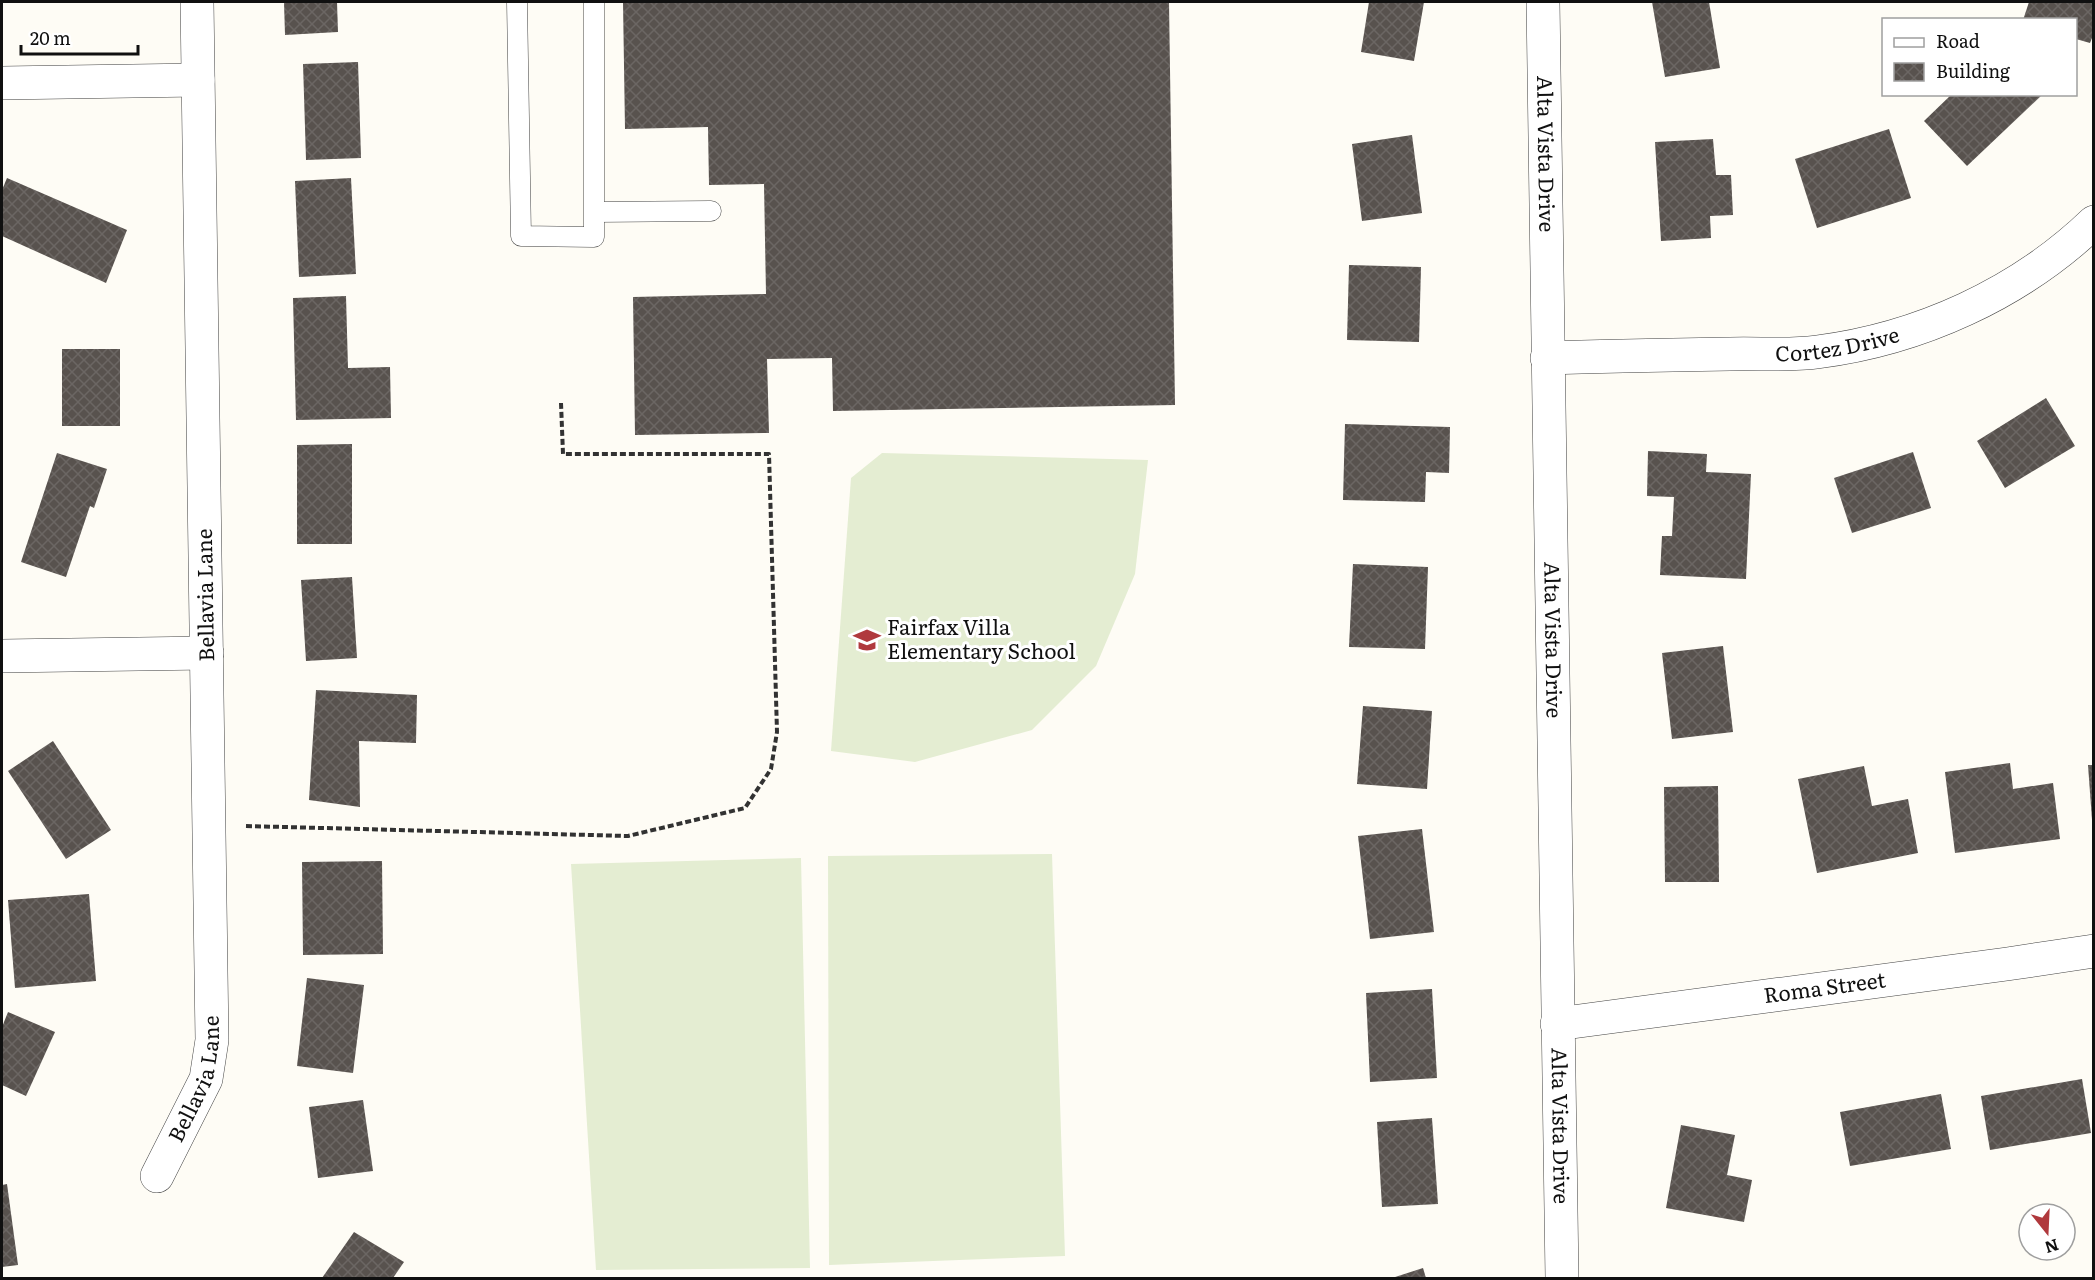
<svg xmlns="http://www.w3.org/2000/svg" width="2095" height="1280" viewBox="0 0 2095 1280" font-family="Literata,serif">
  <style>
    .pitch { fill: #e4edd2 }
    .building { fill: url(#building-cross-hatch) }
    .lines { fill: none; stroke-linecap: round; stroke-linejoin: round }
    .lane-casing { stroke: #434343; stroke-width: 21 }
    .street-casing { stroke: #434343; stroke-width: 34 }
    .path { stroke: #323232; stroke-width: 4; stroke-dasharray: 6 3; stroke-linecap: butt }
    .lane { stroke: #fff; stroke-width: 20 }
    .street { stroke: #fff; stroke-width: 33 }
    .labels { text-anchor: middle; stroke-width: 6; stroke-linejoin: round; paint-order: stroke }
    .street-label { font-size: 21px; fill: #101010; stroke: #fff }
    .poi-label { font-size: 21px; fill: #101010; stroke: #fff; text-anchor: start }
  </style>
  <defs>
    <pattern id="building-cross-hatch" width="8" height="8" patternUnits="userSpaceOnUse" patternTransform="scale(1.5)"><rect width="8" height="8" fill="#58524e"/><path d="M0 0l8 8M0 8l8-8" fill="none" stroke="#6b6663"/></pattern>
  </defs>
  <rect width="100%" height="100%" fill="#fefcf5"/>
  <g class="pitch">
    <polygon points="882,453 1148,460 1135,574 1096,666 1032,730 915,762 831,751 851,478"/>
    <polygon points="1052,854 1065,1256 829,1265 828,856"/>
    <polygon points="801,858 810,1268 596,1270 571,864"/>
  </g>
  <g class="building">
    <polygon points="284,2 337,2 338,32 285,35"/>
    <polygon points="623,2 1169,2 1175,405 833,411 832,358 767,359 769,433 635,435 633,297 766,294 764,184 709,185 708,127 625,129"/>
    <polygon points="1369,2 1424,2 1414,61 1361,52"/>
    <polygon points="1652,2 1709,2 1720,68 1665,77"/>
    <polygon points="2029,2 2094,2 2094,33 2090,43 2076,39 2076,20 2023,20"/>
    <polygon points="358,62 361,158 306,160 303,64"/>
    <polygon points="1952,94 2043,94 1967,166 1924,121"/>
    <polygon points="1889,129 1911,198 1817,228 1795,159"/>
    <polygon points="1412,135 1422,213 1362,221 1352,144"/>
    <polygon points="1713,139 1716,175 1731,175 1733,215 1710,216 1711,238 1661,241 1655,142"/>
    <polygon points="7,178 127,230 106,283 2,236 2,190"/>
    <polygon points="351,178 356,274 299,277 295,181"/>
    <polygon points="1349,265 1421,267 1419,342 1347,340"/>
    <polygon points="346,296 348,368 390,367 391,418 296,420 293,298"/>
    <rect x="62" y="349" width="58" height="77"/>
    <polygon points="2046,398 2075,446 2005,488 1977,441"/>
    <polygon points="1345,424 1450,427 1449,473 1426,472 1425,502 1343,500"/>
    <polygon points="352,444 352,544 297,544 297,445"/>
    <polygon points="1648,451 1707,454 1706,472 1751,474 1746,579 1660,575 1662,536 1672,536 1674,497 1647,496"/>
    <polygon points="1913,452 1931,508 1852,533 1834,478"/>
    <polygon points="57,453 107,469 94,508 90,506 66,577 21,562"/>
    <polygon points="1353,564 1428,567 1425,649 1349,647"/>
    <polygon points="352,577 357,658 306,661 301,580"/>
    <polygon points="1723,646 1733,732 1672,739 1662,653"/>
    <polygon points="316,690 417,695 416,743 359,741 360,807 309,800"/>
    <polygon points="1363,706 1432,711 1427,789 1357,784"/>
    <polygon points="53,741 111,830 66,859 8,771"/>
    <polygon points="2010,763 2013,789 2053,783 2060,839 1955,853 1945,772"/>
    <polygon points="2088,765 2094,765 2094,820 2092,820"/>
    <polygon points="1864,766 1872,806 1908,799 1918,853 1817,873 1798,779"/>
    <polygon points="1718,786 1719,882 1665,882 1664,787"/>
    <polygon points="1422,829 1434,932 1370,939 1358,836"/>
    <polygon points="382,861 383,954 303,955 302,862"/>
    <polygon points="89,894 96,981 15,988 8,900"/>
    <polygon points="307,978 364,985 353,1073 297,1066"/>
    <polygon points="1432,989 1437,1078 1370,1082 1366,993"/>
    <polygon points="8,1012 55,1032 26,1096 2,1085 2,1027"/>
    <polygon points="2082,1079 2091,1133 1990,1150 1981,1096"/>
    <polygon points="1941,1094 1951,1149 1850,1166 1840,1112"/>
    <polygon points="363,1100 373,1171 318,1178 309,1107"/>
    <polygon points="1432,1118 1438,1204 1382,1207 1377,1122"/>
    <polygon points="1681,1125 1735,1135 1727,1175 1752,1180 1744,1222 1666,1208"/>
    <polygon points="7,1184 18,1265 2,1267 2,1185"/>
    <polygon points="354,1232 404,1262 393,1278 322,1278"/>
    <polygon points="1423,1268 1426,1278 1392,1278"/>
  </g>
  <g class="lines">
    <defs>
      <g id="lane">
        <polyline points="517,2 521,236 594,237 594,2"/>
        <polyline points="595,212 711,211"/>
      </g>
      <g id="street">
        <path id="s1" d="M1543,2l19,1276"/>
        <polyline points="2,83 198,80"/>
        <path id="s2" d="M1547,358c61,-2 122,-3 183,-4 28,-1 59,2 87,-2 102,-13 202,-58 277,-130"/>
        <polyline points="2,656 207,653"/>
        <path id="s3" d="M1557,1024l450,-60 87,-13"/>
        <path id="s4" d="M157,1176l49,-97 6,-39 -15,-1038"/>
      </g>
    </defs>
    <use href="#lane" class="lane-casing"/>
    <use href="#street" class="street-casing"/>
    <polyline class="path" points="246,826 628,836 745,808 771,769 777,732 769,454 563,454 561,403"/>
    <use href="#lane" class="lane"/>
    <use href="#street" class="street"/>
  </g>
  <defs>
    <symbol id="school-bare" viewBox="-9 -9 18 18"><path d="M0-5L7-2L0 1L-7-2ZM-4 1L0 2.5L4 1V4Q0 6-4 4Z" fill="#b0393d" stroke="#fff" stroke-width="2.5" paint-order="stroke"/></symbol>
  </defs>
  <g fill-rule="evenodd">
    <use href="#school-bare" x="848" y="621" width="38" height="38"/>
  </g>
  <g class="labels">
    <g class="street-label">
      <text dy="7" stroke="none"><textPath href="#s1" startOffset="152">Alta Vista Drive</textPath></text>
      <text dy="7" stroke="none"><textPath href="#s2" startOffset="291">Cortez Drive</textPath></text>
      <text transform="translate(206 595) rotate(-91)" y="7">Bellavia Lane</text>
      <text dy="7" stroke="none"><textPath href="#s1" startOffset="638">Alta Vista Drive</textPath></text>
      <text dy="7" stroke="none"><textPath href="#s3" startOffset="270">Roma Street</textPath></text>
      <text dy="7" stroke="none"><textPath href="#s4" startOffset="106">Bellavia Lane</textPath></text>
      <text dy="7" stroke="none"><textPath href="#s1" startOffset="1124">Alta Vista Drive</textPath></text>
    </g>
    <g class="poi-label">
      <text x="887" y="635">Fairfax Villa<tspan x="887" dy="24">Elementary School</tspan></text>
    </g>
  </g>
  <rect width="2095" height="1280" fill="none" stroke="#101010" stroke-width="6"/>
  <rect x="1882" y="18" width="195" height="78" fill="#ffffff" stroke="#9f9f9f" stroke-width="1.5"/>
  <rect x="1894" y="38" width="30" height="9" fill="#ffffff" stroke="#9f9f9f" stroke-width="1.5"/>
  <text x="1936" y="48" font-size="18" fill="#101010">Road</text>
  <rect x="1894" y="63" width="30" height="18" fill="url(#building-cross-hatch)" stroke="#9f9f9f" stroke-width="1.5"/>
  <text x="1936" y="78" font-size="18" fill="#101010">Building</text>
  <g transform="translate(2047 1232) rotate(162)"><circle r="28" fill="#ffffff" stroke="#9f9f9f" stroke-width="1.5"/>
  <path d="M0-4.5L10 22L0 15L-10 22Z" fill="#b0393d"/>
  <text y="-9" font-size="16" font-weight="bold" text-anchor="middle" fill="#101010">N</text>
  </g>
  <path d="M21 45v9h117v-9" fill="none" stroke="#101010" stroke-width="3"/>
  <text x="30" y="45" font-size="18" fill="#101010" stroke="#ffffff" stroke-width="4.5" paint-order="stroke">20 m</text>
</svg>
